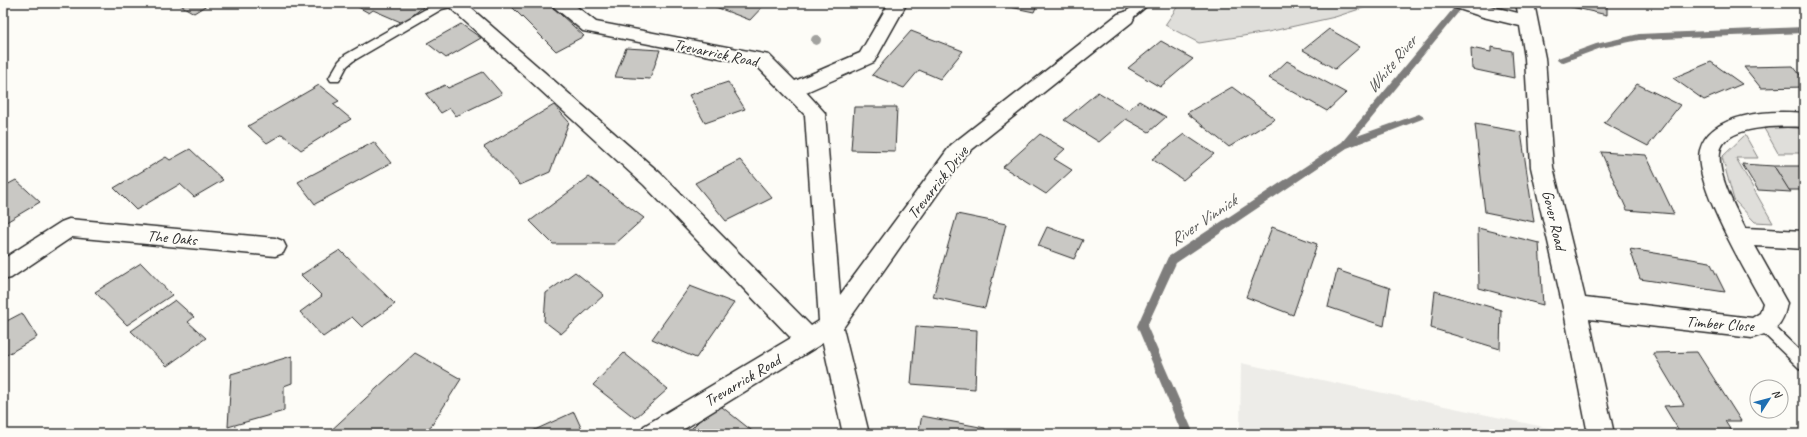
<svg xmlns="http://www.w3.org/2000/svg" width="1807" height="437" viewBox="0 0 1807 437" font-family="Caveat,sans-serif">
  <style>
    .built { fill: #edece8 }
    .green { fill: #dfdeda; stroke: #858482 }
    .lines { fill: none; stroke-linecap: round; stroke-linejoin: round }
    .stream { fill: #7e7d7b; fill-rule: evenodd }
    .building { fill: #c9c8c4; stroke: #2b2b2b }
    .service-casing { stroke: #2b2b2b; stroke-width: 3 }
    .minor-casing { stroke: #2b2b2b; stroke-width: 3 }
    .service { fill: #fdfcf7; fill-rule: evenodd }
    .minor { fill: #fdfcf7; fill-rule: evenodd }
    .tree { fill: #a2a29f }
    .labels { text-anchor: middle; stroke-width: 4; stroke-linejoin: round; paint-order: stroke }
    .street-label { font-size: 16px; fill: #2b2b2b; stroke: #fdfcf7 }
    .water-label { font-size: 17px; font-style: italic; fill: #5b5b5a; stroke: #fdfcf7 }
  </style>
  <rect width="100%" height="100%" fill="#fdfcf7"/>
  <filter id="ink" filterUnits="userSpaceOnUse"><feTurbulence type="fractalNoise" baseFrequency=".025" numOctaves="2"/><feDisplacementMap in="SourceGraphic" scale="8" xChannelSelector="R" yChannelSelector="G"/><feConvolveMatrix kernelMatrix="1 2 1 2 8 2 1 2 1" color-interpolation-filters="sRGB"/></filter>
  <g filter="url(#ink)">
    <polygon class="built" points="1241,363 1577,434 1240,434"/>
    <g class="green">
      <polygon points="1180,3 1378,3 1335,17 1268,32 1199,43 1165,25"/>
      <polygon points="1762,125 1792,125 1804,131 1804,153 1778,153"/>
      <polygon points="1745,135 1758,158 1736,158 1773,223 1755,222 1734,200 1722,157"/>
    </g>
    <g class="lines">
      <g class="stream">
        <polygon points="1458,3 1466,3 1357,136 1419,114 1424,117 1422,119 1347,148 1176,263 1147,326 1194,434 1182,434 1137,326 1168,257 1342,142"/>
        <polygon points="1804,27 1804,33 1639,40 1601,48 1561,63 1557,60 1558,58 1596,44 1639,34"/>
      </g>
    </g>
    <g class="building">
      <polygon points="177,3 210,3 194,13"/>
      <polygon points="351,3 428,3 403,23 373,10 369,13"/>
      <polygon points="515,3 548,3 584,36 556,51 510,5"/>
      <polygon points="705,3 766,3 750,20"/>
      <polygon points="991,3 1038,3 1034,12"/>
      <polygon points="1567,3 1607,3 1607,15 1567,6"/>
      <polygon points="461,24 481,38 446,58 427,43"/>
      <polygon points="1329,29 1360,47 1335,69 1303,50"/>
      <polygon points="911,31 963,51 940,79 919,70 904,88 872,75"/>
      <polygon points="1161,41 1193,59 1160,87 1128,68"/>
      <polygon points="1491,47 1512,51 1514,78 1472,69 1471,48 1491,52"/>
      <polygon points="626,48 660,50 650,79 615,77"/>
      <polygon points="1287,61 1346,93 1327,111 1269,78"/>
      <polygon points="1711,62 1742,84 1704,100 1673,78"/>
      <polygon points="1793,66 1804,80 1804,87 1761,88 1744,67"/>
      <polygon points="483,72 502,94 456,116 450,108 441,113 426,94 445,85 448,88"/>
      <polygon points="728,82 745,109 705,123 689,95"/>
      <polygon points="1637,84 1680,105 1648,146 1604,123"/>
      <polygon points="319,85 339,101 333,104 351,119 301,150 282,134 267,143 248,126"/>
      <polygon points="1232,87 1275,119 1229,147 1187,113"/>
      <polygon points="1098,92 1128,110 1139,101 1166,117 1149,132 1126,119 1099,142 1064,120"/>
      <polygon points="554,105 569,122 550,172 520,185 484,147"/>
      <polygon points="854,107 897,107 895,151 851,150"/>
      <polygon points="1475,124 1521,132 1534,222 1485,212"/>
      <polygon points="1040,134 1065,149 1054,159 1072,170 1046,194 1003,167"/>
      <polygon points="1184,134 1214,154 1183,180 1152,159"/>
      <polygon points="374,142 391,163 315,204 298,182"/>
      <polygon points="190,149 223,180 194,197 180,184 136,210 114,188 166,157 170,160"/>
      <polygon points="1601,152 1646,155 1674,214 1627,210"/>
      <polygon points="740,160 772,198 726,221 695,183"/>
      <polygon points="1742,164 1774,166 1791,192 1758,190"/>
      <polygon points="1774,166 1804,166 1804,190 1789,190"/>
      <polygon points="589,177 644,218 615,244 553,244 530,221"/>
      <polygon points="16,180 40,202 3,224 3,187"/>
      <polygon points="957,214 1006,224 985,308 933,297"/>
      <polygon points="1047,227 1083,240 1074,259 1038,246"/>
      <polygon points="1272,227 1317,244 1293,315 1246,297"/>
      <polygon points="1478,228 1539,243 1543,305 1479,288"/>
      <polygon points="1630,249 1710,262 1725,292 1640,279"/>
      <polygon points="340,250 395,304 362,327 352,317 323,337 300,312 322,296 301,275"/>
      <polygon points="141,263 172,295 127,325 95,292"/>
      <polygon points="1337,270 1390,288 1384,326 1328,307"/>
      <polygon points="575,272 604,295 561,334 544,321 546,293"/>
      <polygon points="690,286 734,303 696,358 652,339"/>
      <polygon points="1435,291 1501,310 1500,349 1431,328"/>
      <polygon points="175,300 194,317 188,322 206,338 167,366 131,331"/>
      <polygon points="22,313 37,337 3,357 3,323"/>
      <polygon points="916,326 977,330 975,389 911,384"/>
      <polygon points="1697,352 1741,421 1725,421 1733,434 1681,434 1664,406 1684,405 1653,353"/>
      <polygon points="415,353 461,379 432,425 421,434 327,434"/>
      <polygon points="624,353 668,389 635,418 593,385"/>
      <polygon points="292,356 292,383 284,386 284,411 228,427 231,374"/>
      <polygon points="717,403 756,434 686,434"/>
      <polygon points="574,412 584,434 526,434"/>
      <polygon points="922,416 985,428 984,434 918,434"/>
    </g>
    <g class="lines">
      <defs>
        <g id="service">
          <polygon points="459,3 458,5 442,9 353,61 347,66 339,81 331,81 329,78 339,61 345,55 424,10 437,3"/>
          <polygon points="1138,3 1150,3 1129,21 1121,21 1120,18 1121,15"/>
          <polygon points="1764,319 1769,321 1804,355 1804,370 1799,368 1759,329 1757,325 1759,321"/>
        </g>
        <g id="minor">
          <polygon points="445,3 465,3 660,173 811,326 819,321 805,115 756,65 583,31 554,7 551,3 572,3 596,22 769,55 795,81 860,53 889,3 907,3 874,62 806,92 825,113 840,295 951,145 1118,14 1125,12 1132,14 1134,18 1132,22 965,155 843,328 869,434 843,434 823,343 676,434 640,434 644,426 791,338 644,185"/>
          <path d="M1450,3h28l40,10 -2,-10h18l11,55 8,109 32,131 167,20 8,-5 3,-10c-16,-29 -71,-122 -63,-153 10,-38 72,-40 104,-37v14c-20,-1 -80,-3 -84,25 -3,23 15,55 25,76l59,3v18l-49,-3 32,57c-4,24 -13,29 -35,35l-163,-19 25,115h-26l-25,-127 -32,-140 -6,-109 -5,-32 -37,-9 -30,-10z"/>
          <polygon points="69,219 275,238 283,241 286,247 283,253 275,256 72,237 11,278 3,280 3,259 61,222"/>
        </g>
      </defs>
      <use href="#service" class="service-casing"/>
      <use href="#minor" class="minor-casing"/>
      <use href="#service" class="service"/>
      <use href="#minor" class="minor"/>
    </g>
    <circle class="tree" cx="816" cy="40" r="5"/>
  </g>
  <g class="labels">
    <g class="street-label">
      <text transform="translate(716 52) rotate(12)" y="6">Trevarrick Road</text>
      <text transform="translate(937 182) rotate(-52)" y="6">Trevarrick Drive</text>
      <text transform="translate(1555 220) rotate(77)" y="6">Gover Road</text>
      <text transform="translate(172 237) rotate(5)" y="6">The Oaks</text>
      <text transform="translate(1720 323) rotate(4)" y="6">Timber Close</text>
      <text transform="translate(742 380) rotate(-31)" y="6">Trevarrick Road</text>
    </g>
    <g class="water-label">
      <text transform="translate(1391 64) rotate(-50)" y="6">White River</text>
      <text transform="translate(1203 220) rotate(-34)" y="6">River Vinnick</text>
    </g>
  </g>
  <rect width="1807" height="437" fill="none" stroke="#fdfcf7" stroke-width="16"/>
  <rect x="8" y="8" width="1791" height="421" fill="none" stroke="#2b2b2b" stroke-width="1.5" filter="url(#ink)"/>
  <g transform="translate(1769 399) rotate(54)"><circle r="19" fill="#fdfcf7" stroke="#a9a8a5"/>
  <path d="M0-3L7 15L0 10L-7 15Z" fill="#1f6fb2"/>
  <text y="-6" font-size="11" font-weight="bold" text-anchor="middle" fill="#2b2b2b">N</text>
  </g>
</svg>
